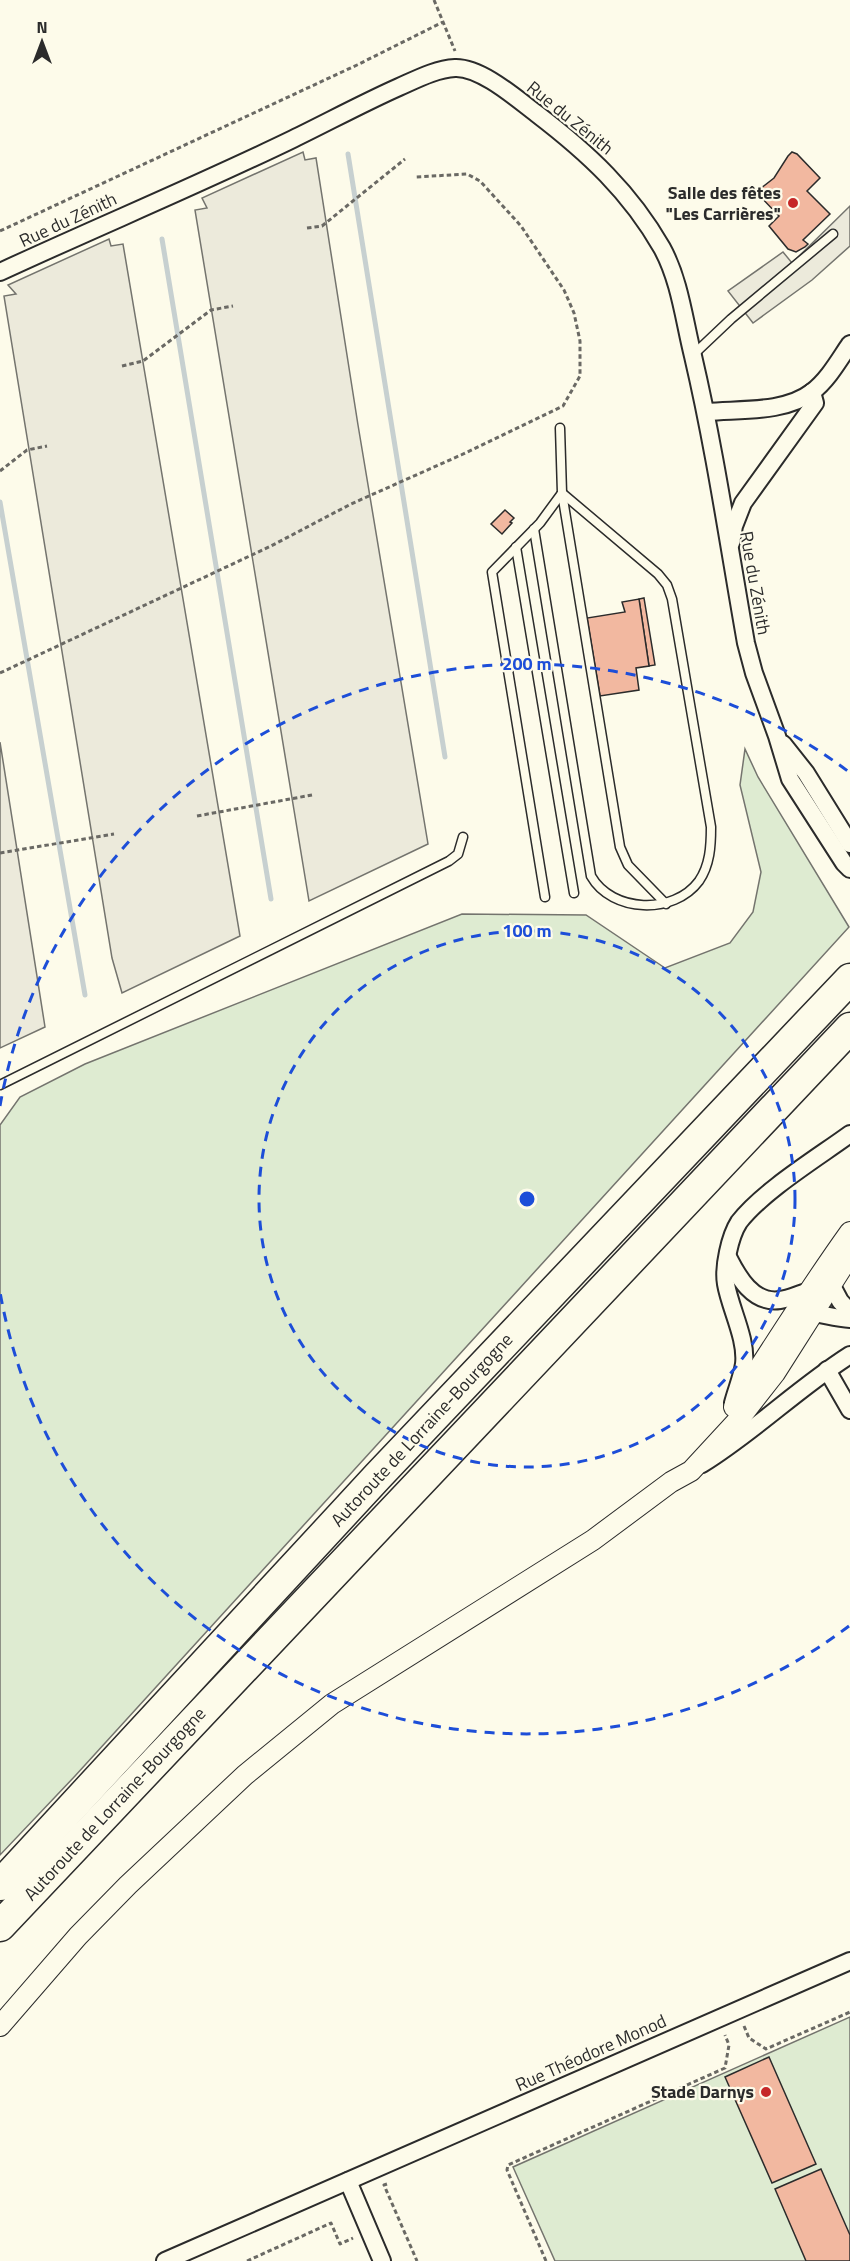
<svg xmlns="http://www.w3.org/2000/svg" width="850" height="2261" viewBox="0 0 850 2261" font-family="'Titillium Web',sans-serif">
  <style>
    .green { fill: #deebd1; stroke: #74746e; stroke-width: 1.5 }
    .parking { fill: #eceadb; stroke: #74746e; stroke-width: 1.5 }
    .lines { fill: none; stroke-linecap: round; stroke-linejoin: round }
    .stream { stroke: #c7d0d0; stroke-width: 5 }
    .building { fill: #f2b8a0; stroke: #2b2b2b; stroke-width: 1.5 }
    .service-casing { stroke: #2b2b2b; stroke-width: 11 }
    .minor-casing { stroke: #2b2b2b; stroke-width: 20 }
    .tertiary-casing { stroke: #2b2b2b; stroke-width: 22 }
    .motorway-casing { stroke: #2b2b2b; stroke-width: 33 }
    .path { stroke: #6a6964; stroke-width: 3; stroke-dasharray: 4.5 3; stroke-linecap: butt }
    .service { stroke: #fdfbea; stroke-width: 8 }
    .minor { stroke: #fdfbea; stroke-width: 16 }
    .tertiary { stroke: #fdfbea; stroke-width: 20 }
    .motorway { stroke: #fdfbea; stroke-width: 30 }
    .ring { fill: none; stroke: #1d4ed8; stroke-width: 3; stroke-dasharray: 10 8 }
    .poi-dot { fill: #c62828; stroke: #fdfbea; stroke-width: 2 }
    .labels { text-anchor: middle; stroke-width: 4.5; stroke-linejoin: round; paint-order: stroke }
    .street-label { font-size: 18px; fill: #2b2b2b; stroke: #fdfbea }
    .poi-label { font-size: 18px; font-weight: bold; fill: #2b2b2b; stroke: #fdfbea; text-anchor: end }
    .centre { fill: #1d4ed8; stroke: #fdfbea; stroke-width: 3 }
    .ring-label { font-size: 18px; text-anchor: middle; font-weight: bold; fill: #1d4ed8; stroke: #fdfbea; stroke-width: 4.5; stroke-linejoin: round; paint-order: stroke }
  </style>
  <rect width="100%" height="100%" fill="#fdfbea"/>
  <g class="green">
    <polygon points="745,749 758,777 849,927 75,1776 0,1855 0,1125 20,1097 85,1064 462,914 586,915 665,968 730,943 753,912 761,872 740,785"/>
    <polygon points="850,2017 850,2261 555,2261 513,2167"/>
  </g>
  <g class="parking">
    <polygon points="303,152 305,160 316,158 358,425 428,844 309,901 195,210 207,208 202,198"/>
    <polygon points="850,206 850,246 812,280 753,323 728,291 783,252 792,263"/>
    <polygon points="109,239 111,246 123,244 240,936 122,993 112,958 4,296 16,294 8,285"/>
    <polygon points="0,742 45,1027 0,1048"/>
  </g>
  <g class="lines">
    <g class="stream">
      <polyline points="348,154 445,757"/>
      <polyline points="162,239 271,899"/>
      <polyline points="0,502 85,995"/>
    </g>
  </g>
  <g class="building">
    <polygon points="792,152 797,154 820,178 807,191 830,214 803,240 808,244 805,247 796,252 788,249 769,226 779,216 756,192 774,178 788,156"/>
    <polygon points="505,510 514,518 510,522 512,523 502,534 491,524"/>
    <polygon points="644,598 655,665 649,666 639,599"/>
    <polygon points="639,599 649,666 636,668 639,690 600,696 587,618 625,612 622,602"/>
    <polygon points="769,2057 816,2164 772,2183 725,2077"/>
    <polygon points="821,2169 850,2235 850,2261 806,2261 775,2189"/>
  </g>
  <g class="lines">
    <defs>
      <g id="service">
        <polyline points="693,355 731,319 833,234"/>
        <polyline points="562,493 620,847 628,865 666,904"/>
        <path d="M534,529l57,347c21,37 83,39 108,5 11,-16 12,-35 12,-54l-39,-228 -5,-14 -9,-11 -96,-81"/>
        <polyline points="516,547 574,893"/>
        <polyline points="545,897 492,572 540,523 562,493 560,428"/>
        <polyline points="0,1085 449,861 458,854 463,837"/>
      </g>
      <g id="minor">
        <path d="M0,272c97,-45 196,-86 293,-133 35,-17 70,-36 106,-52 18,-8 37,-18 56,-19 26,-1 62,31 82,46 51,39 93,78 125,134 18,33 22,72 31,108 22,94 36,191 53,287l8,30 23,63 13,43 54,84 6,6"/>
        <path d="M707,412c33,-3 78,1 105,-20 16,-12 27,-32 38,-48"/>
        <polyline points="731,543 734,526 743,503 815,403 812,392"/>
        <polyline points="783,744 806,773 850,844"/>
        <path d="M728,1257c10,20 25,47 52,43 9,-1 19,-6 27,-8"/>
        <polyline points="831,1284 840,1301 850,1312"/>
        <path d="M801,1312c16,0 32,6 49,7"/>
        <polyline points="827,1370 850,1410"/>
        <path d="M733,1403c3,-12 9,-26 11,-39 3,-25 -14,-56 -18,-80 -3,-17 4,-48 13,-62 24,-31 78,-64 111,-88"/>
        <path d="M702,1464c52,-32 96,-76 148,-109"/>
        <polyline points="348,2181 382,2261"/>
        <polyline points="165,2261 850,1961"/>
      </g>
      <g id="tertiary">
        <path d="M734,1407c38,-59 75,-118 116,-175"/>
        <polyline points="0,2026 78,1936 128,1885 245,1775 332,1704 593,1540 671,1482 691,1471 739,1419 775,1373 850,1255"/>
      </g>
      <g id="motorway">
        <polyline points="0,1885 378,1476 850,979"/>
        <polyline points="0,1926 850,1028"/>
      </g>
    </defs>
    <use href="#service" class="service-casing"/>
    <use href="#minor" class="minor-casing"/>
    <use href="#tertiary" class="tertiary-casing"/>
    <use href="#motorway" class="motorway-casing"/>
    <g class="path">
      <polyline points="434,0 455,51"/>
      <polyline points="307,228 322,226 405,159"/>
      <polyline points="0,231 357,65 443,22"/>
      <polyline points="122,366 143,361 211,310 233,306"/>
      <polyline points="0,471 27,450 47,446"/>
      <polyline points="0,673 271,546 351,504 461,455 563,406 580,376 580,341 574,313 564,290 521,226 480,181 467,174 416,177"/>
      <polyline points="197,816 312,795"/>
      <polyline points="0,853 114,834"/>
      <polyline points="744,2026 749,2038 766,2049 850,2012"/>
      <polyline points="387,2184 384,2185 417,2261"/>
      <polyline points="247,2261 331,2223 340,2244 353,2238"/>
      <polyline points="546,2261 507,2170 508,2165 725,2068 729,2045 725,2035"/>
    </g>
    <use href="#service" class="service"/>
    <use href="#minor" class="minor"/>
    <use href="#tertiary" class="tertiary"/>
    <use href="#motorway" class="motorway"/>
  </g>
  <g class="ring">
    <circle cx="527" cy="1199" r="268"/>
    <path d="M849 1626A535 535 0 0 1 0 1292M0 1106A535 535 0 0 1 849 772"/>
  </g>
  <g class="poi-dot">
    <circle cx="793" cy="203" r="6"/>
    <circle cx="766" cy="2092" r="6"/>
  </g>
  <g class="labels">
    <g class="street-label">
      <text transform="translate(570 118) rotate(39)" y="6">Rue du Zénith</text>
      <text transform="translate(68 220) rotate(-25)" y="6">Rue du Zénith</text>
      <text transform="translate(755 583) rotate(80)" y="6">Rue du Zénith</text>
      <text transform="translate(422 1430) rotate(-47)" y="6">Autoroute de Lorraine-Bourgogne</text>
      <text transform="translate(115 1804) rotate(-47)" y="6">Autoroute de Lorraine-Bourgogne</text>
      <text transform="translate(591 2053) rotate(-24)" y="6">Rue Théodore Monod</text>
    </g>
    <g class="poi-label">
      <text x="781" y="199">Salle des fêtes<tspan x="781" dy="21">"Les Carrières"</tspan></text>
      <text x="754" y="2098">Stade Darnys</text>
    </g>
  </g>
  <circle cx="527" cy="1199" r="9" class="centre"/>
  <g class="ring-label">
    <text x="527" y="670">200 m</text>
    <text x="527" y="937">100 m</text>
  </g>
  <g transform="translate(42 42)" stroke="#fdfbea" stroke-width="4.5" paint-order="stroke">
  <path d="M0-4.5L10 22L0 15L-10 22Z" fill="#2b2b2b"/>
  <text y="-9" font-size="16" font-weight="bold" text-anchor="middle" fill="#2b2b2b">N</text>
  </g>
</svg>
